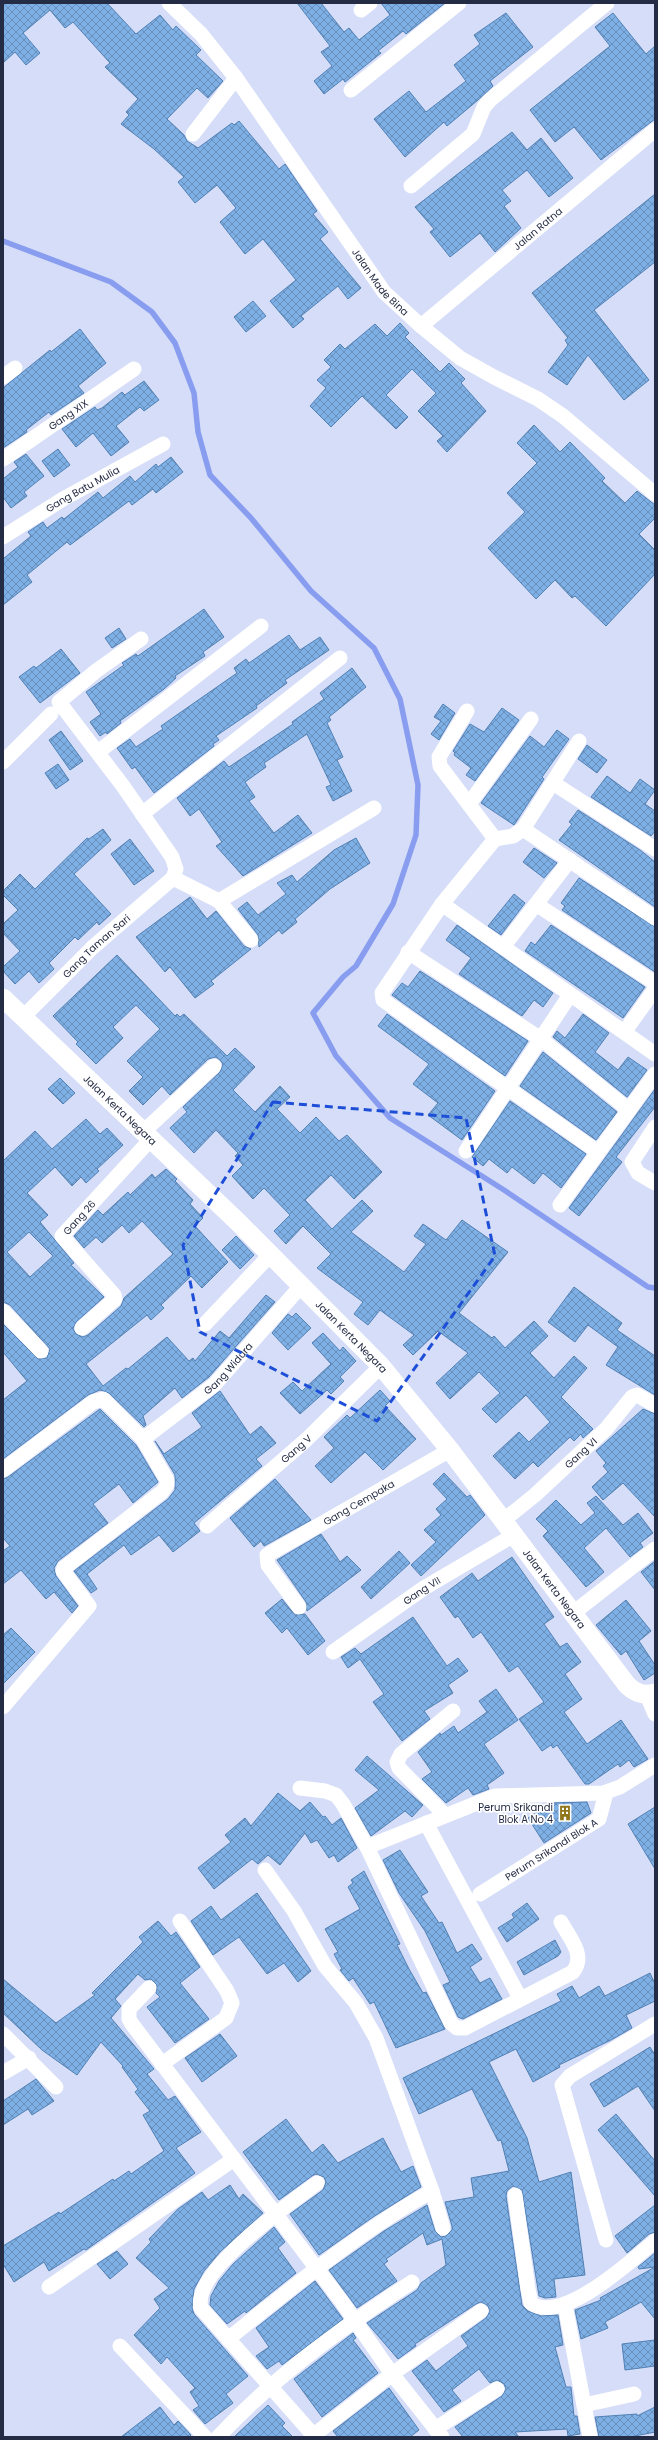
<svg xmlns="http://www.w3.org/2000/svg" width="658" height="2440" viewBox="0 0 658 2440" font-family="Poppins,sans-serif">
  <style>
    .lines { fill: none; stroke-linecap: round; stroke-linejoin: round }
    .stream { stroke: #889def; stroke-width: 5.5 }
    .building { fill: url(#building-cross-hatch); stroke: #5180b4; fill-rule: evenodd }
    .minor { stroke: #fff; stroke-width: 15 }
    .tertiary { stroke: #fff; stroke-width: 19 }
    .marked { fill: none; stroke: #1d4ed8; stroke-width: 3; stroke-dasharray: 8 5; stroke-linejoin: round }
    .labels { text-anchor: middle; stroke-width: 3.5; stroke-linejoin: round; paint-order: stroke }
    .street-label { font-size: 10px; fill: #242b44; stroke: #fff }
    .poi-label { font-size: 10px; fill: #242b44; stroke: #fff; text-anchor: end }
  </style>
  <defs>
    <pattern id="building-cross-hatch" width="8" height="8" patternUnits="userSpaceOnUse"><rect width="8" height="8" fill="#7eafe5"/><path d="M0 0l8 8M0 8l8-8" fill="none" stroke="#678fbb"/></pattern>
  </defs>
  <rect width="100%" height="100%" fill="#d5ddf8"/>
  <g class="lines">
    <polyline class="stream" points="3,241 111,282 152,312 175,343 194,393 198,432 210,475 251,518 311,591 374,648 400,699 418,785 416,835 393,904 356,966 343,977 313,1013 336,1056 390,1118 504,1190 648,1287 655,1288"/>
  </g>
  <g class="building">
    <polygon points="3,3 107,3 136,34 160,15 173,30 176,26 201,50 196,55 223,81 208,98 197,88 167,119 184,135 187,141 198,148 232,123 234,125 239,121 279,169 285,164 317,211 313,214 328,232 320,239 361,288 348,299 338,286 301,316 304,319 293,328 270,301 296,280 263,239 245,254 220,222 236,208 217,185 195,203 178,182 184,177 154,149 121,124 129,115 126,112 138,99 105,67 110,63 73,22 65,28 50,10 23,33 40,53 26,65 15,52 3,63"/>
    <polygon points="297,3 321,3 344,32 349,28 359,40 390,15 381,3 445,3 406,34 403,31 378,51 381,53 345,82 343,79 324,94 314,81 332,66 321,52 330,46"/>
    <polygon points="506,13 533,47 490,81 493,86 478,100 447,126 444,122 405,157 374,119 409,91 426,112 466,81 454,65 480,44 474,35"/>
    <polygon points="613,13 646,54 655,46 655,119 601,160 574,127 555,142 530,110 610,46 595,27"/>
    <polygon points="512,132 527,150 541,138 573,178 549,197 527,170 502,190 511,201 504,206 521,228 495,252 480,233 450,257 430,232 434,229 415,207"/>
    <polygon points="655,194 655,262 594,310 649,380 624,400 588,355 567,385 548,372 568,345 565,340 568,338 532,293"/>
    <polygon points="253,301 266,316 246,332 234,317"/>
    <polygon points="400,323 409,333 405,337 440,372 449,363 465,379 461,383 486,411 447,452 437,441 443,436 418,411 436,393 412,369 386,395 408,417 396,429 362,396 331,427 310,406 326,388 317,380 331,367 324,360 340,344 345,349 375,324 387,336"/>
    <polygon points="80,329 106,363 78,386 84,393 51,415 49,412 26,430 27,432 3,448 3,388 50,350 51,352"/>
    <polygon points="144,381 159,400 144,411 140,407 116,426 129,442 111,456 93,433 76,447 62,429 95,407 97,410 102,408 122,392 125,395"/>
    <polygon points="534,425 560,452 570,442 605,478 602,481 625,503 637,491 655,505 655,518 639,534 655,550 655,574 606,626 575,596 572,598 555,580 536,599 488,548 525,512 507,493 537,463 517,443"/>
    <polygon points="58,449 70,465 54,477 42,461"/>
    <polygon points="26,454 44,476 24,492 27,496 11,508 3,497 3,479 18,467 14,462"/>
    <polygon points="171,457 183,472 156,493 153,489 132,505 129,501 70,545 67,542 27,575 32,582 3,605 3,559 31,536 28,532 43,522 47,528 62,517 64,519 98,492 103,498 130,476 135,482 156,464 158,467"/>
    <polygon points="204,609 224,637 203,652 205,656 175,676 176,678 164,689 120,721 121,723 107,734 106,732 100,736 90,722 101,714 86,692 124,665 122,663 136,654 138,656"/>
    <polygon points="119,628 126,639 112,648 105,638"/>
    <polygon points="289,635 300,650 320,637 329,650 285,680 287,683 256,706 257,708 216,736 219,740 213,744 214,746 154,793 135,767 132,769 117,748 130,739 136,747 163,729 161,726 237,673 234,668 246,659 249,663"/>
    <polygon points="61,649 80,673 40,703 19,677 34,666 36,668"/>
    <polygon points="352,668 366,687 329,717 331,720 327,723 343,757 337,760 352,791 333,801 326,787 331,785 307,734 264,763 266,767 245,782 255,797 249,801 274,833 298,815 312,833 243,876 216,846 222,842 199,809 190,816 177,798 224,761 229,767 293,724 292,722 324,699 320,693"/>
    <polygon points="443,704 455,713 439,740 431,734 441,721 434,717"/>
    <polygon points="502,708 519,720 475,781 466,775 471,768 454,755 455,753 453,751 470,724 484,732"/>
    <polygon points="557,730 569,739 542,777 544,779 514,825 481,803 530,736 544,747"/>
    <polygon points="61,731 83,761 70,770 49,740"/>
    <polygon points="587,745 607,760 597,773 578,759"/>
    <polygon points="58,764 69,780 56,789 45,773"/>
    <polygon points="607,776 630,793 640,779 655,790 645,804 655,811 655,831 651,836 591,797"/>
    <polygon points="578,810 640,850 655,862 655,907 559,840 572,824 569,822"/>
    <polygon points="103,829 111,840 74,874 111,914 99,925 97,922 78,940 75,937 49,963 54,969 39,983 29,971 15,984 3,971 3,967 20,951 3,933 3,924 18,910 3,895 3,891 20,874 35,889 87,838 89,839"/>
    <polygon points="356,838 370,863 330,889 295,919 297,922 282,934 279,930 259,947 258,935 238,909 247,902 258,915 286,894 277,883 292,875 297,882 334,850"/>
    <polygon points="130,839 154,871 134,885 111,854"/>
    <polygon points="534,848 557,863 544,878 523,862"/>
    <polygon points="579,878 655,927 655,972 562,910 565,906 561,903"/>
    <polygon points="514,894 525,903 501,935 488,926"/>
    <polygon points="190,897 207,919 216,911 244,946 251,949 211,981 214,984 195,998 170,967 165,972 136,937"/>
    <polygon points="457,925 553,993 543,1007 534,1000 522,1016 459,974 471,958 446,940"/>
    <polygon points="551,925 645,987 623,1018 525,951 531,942 535,945"/>
    <polygon points="117,955 175,1016 177,1014 180,1017 184,1014 227,1056 235,1048 255,1067 233,1090 255,1112 280,1086 290,1097 277,1109 300,1133 316,1117 339,1141 347,1135 382,1172 354,1199 331,1175 305,1200 332,1229 362,1200 373,1211 351,1232 404,1272 426,1244 414,1236 423,1224 446,1240 462,1220 508,1252 459,1313 492,1338 494,1336 505,1348 534,1321 548,1336 530,1353 554,1378 574,1356 587,1368 561,1397 593,1429 583,1438 581,1434 574,1441 570,1437 538,1467 533,1462 515,1479 493,1456 519,1432 529,1442 550,1422 526,1395 496,1423 482,1409 500,1393 479,1372 450,1399 436,1383 468,1353 438,1331 413,1355 403,1345 414,1335 380,1310 368,1325 354,1314 363,1302 317,1268 331,1254 303,1226 286,1244 274,1231 290,1215 264,1188 253,1199 232,1176 243,1165 235,1156 238,1153 216,1130 194,1153 170,1128 187,1112 183,1107 220,1072 223,1064 220,1060 216,1057 208,1059 170,1095 162,1086 143,1105 129,1091 143,1077 127,1061 160,1029 136,1005 113,1027 123,1038 96,1064 76,1044 78,1042 53,1016"/>
    <polygon points="420,971 528,1041 505,1076 392,995 402,983 408,987"/>
    <polygon points="387,1014 495,1091 462,1140 428,1115 438,1103 413,1084 429,1064 378,1026"/>
    <polygon points="583,1014 609,1033 595,1052 618,1070 628,1057 647,1070 627,1097 553,1037 557,1031 565,1038"/>
    <polygon points="543,1052 617,1112 596,1140 520,1086"/>
    <polygon points="60,1078 75,1093 63,1104 48,1089"/>
    <polygon points="655,1089 655,1107 616,1157 622,1162 579,1216 569,1208"/>
    <polygon points="510,1101 586,1154 561,1188 543,1173 534,1184 512,1167 507,1173 489,1159 483,1166 472,1157"/>
    <path d="M86,1119l14,15 7,-6 16,17 -26,24 2,2 -13,12 -5,-6 -9,9 -17,-19 -28,26 21,22 -8,7 34,41 -3,2 33,32 -28,25 -3,7 3,5 7,3 5,-2 33,-29 3,-8 49,-44 -31,-33 -13,12 -7,-8 -20,18 -6,-6 -12,11 -10,-12 24,-26 5,5 25,-23 2,3 22,-21 3,4 11,-9 11,10 -2,2 18,19 -3,4 13,14 -8,8 33,36 -26,26 -11,-12 -30,29 3,3 -13,12 -4,-5 -61,49 17,22 23,-18 2,1 39,-32 22,24 4,-3 2,3 25,-30 9,7 37,-43 9,7 -66,75 -27,21 -7,-10 -32,28 3,9 -2,2 -35,-34 -9,-3 -12,5 -85,64v-59l24,-19 -24,-29v-28l35,35 9,-1 3,-9 -40,-44 -7,-3v-141l32,-30 17,18zM29,1232l24,24 -23,21 -23,-25z"/>
    <polygon points="236,1236 254,1255 240,1269 222,1250"/>
    <polygon points="574,1287 622,1323 617,1330 655,1356 655,1395 606,1365 618,1347 588,1325 575,1342 548,1322"/>
    <polygon points="296,1313 311,1328 288,1350 272,1333 288,1314 292,1317"/>
    <polygon points="323,1333 340,1351 343,1347 356,1361 340,1377 344,1381 331,1394 327,1390 300,1414 280,1393 293,1382 302,1391 331,1364 312,1343"/>
    <polygon points="380,1390 390,1401 385,1406 416,1439 383,1470 365,1452 331,1483 315,1466 334,1448 324,1437 347,1415 350,1418"/>
    <polygon points="220,1391 250,1435 261,1426 276,1443 256,1459 262,1466 194,1523 200,1531 173,1552 159,1535 131,1555 124,1545 87,1574 97,1589 91,1593 74,1571 168,1499 175,1490 175,1475 155,1441 164,1454 202,1427 192,1413"/>
    <polygon points="100,1409 136,1445 158,1482 133,1503 119,1484 93,1504 108,1523 58,1561 54,1568 56,1576 78,1606 72,1613 54,1592 46,1599 21,1570 3,1584 3,1551 10,1546 3,1538 3,1479 8,1477"/>
    <polygon points="643,1409 655,1414 655,1517 623,1483 603,1500 592,1487 608,1472 603,1466 606,1463 596,1451"/>
    <polygon points="444,1473 467,1497 470,1495 485,1515 421,1576 411,1565 436,1542 424,1530 441,1515 436,1509 447,1499 433,1484"/>
    <polygon points="275,1479 311,1520 264,1546 261,1541 254,1547 230,1518"/>
    <polygon points="596,1496 623,1525 638,1513 653,1533 640,1543 643,1547 630,1557 606,1528 584,1548 604,1572 586,1587 543,1536 548,1531 536,1519 556,1500 581,1525 595,1513 587,1503"/>
    <polygon points="321,1534 340,1562 347,1556 361,1570 307,1611 306,1602 277,1560"/>
    <polygon points="399,1551 410,1563 371,1599 361,1587"/>
    <polygon points="512,1557 554,1617 544,1624 560,1647 567,1643 581,1662 565,1674 582,1699 564,1712 587,1744 621,1720 648,1759 634,1767 629,1760 620,1767 618,1764 589,1784 585,1784 557,1745 553,1748 551,1745 542,1751 519,1719 544,1702 518,1666 509,1672 481,1632 473,1638 458,1616 455,1618 440,1597 472,1573 478,1581"/>
    <polygon points="655,1561 655,1590 641,1572"/>
    <polygon points="282,1599 295,1615 305,1614 325,1641 308,1655 287,1628 282,1633 265,1613"/>
    <polygon points="626,1600 651,1631 639,1641 655,1665 655,1673 644,1680 626,1651 621,1655 596,1625"/>
    <polygon points="413,1617 447,1666 458,1658 468,1671 448,1685 453,1693 424,1711 430,1719 402,1741 373,1702 384,1694 360,1659 348,1668 341,1657 355,1648 361,1654"/>
    <polygon points="11,1628 35,1652 3,1684 3,1635"/>
    <polygon points="496,1689 518,1720 484,1744 504,1773 487,1785 489,1789 473,1795 468,1788 446,1803 422,1779 432,1772 418,1752 440,1733 441,1735 454,1726 458,1733 487,1712 479,1701"/>
    <polygon points="367,1756 423,1805 412,1817 405,1811 371,1836 355,1808 379,1790 355,1770"/>
    <polygon points="278,1793 300,1811 310,1802 323,1817 325,1816 332,1825 341,1818 357,1848 338,1862 334,1855 329,1858 317,1840 311,1843 305,1833 280,1865 268,1855 258,1864 252,1859 214,1889 198,1868 231,1842 225,1835 245,1818 251,1826"/>
    <polygon points="587,1802 591,1813 544,1843 528,1818 550,1803"/>
    <polygon points="655,1807 655,1869 628,1824"/>
    <polygon points="400,1850 428,1892 421,1896 439,1923 442,1922 457,1953 472,1944 482,1959 470,1967 480,1983 490,1978 502,1999 463,2019 458,2017 443,1985 450,1982 425,1931 399,1893 383,1860"/>
    <polygon points="364,1871 400,1944 397,1945 409,1969 423,1993 426,1992 445,2029 396,2048 374,2002 370,2004 353,1978 349,1981 340,1970 342,1969 334,1954 338,1952 325,1929 360,1909 348,1887 353,1883 351,1880"/>
    <polygon points="257,1893 311,1971 298,1982 284,1963 267,1974 239,1937 213,1955 191,1921 211,1906 221,1920"/>
    <polygon points="527,1903 539,1919 507,1942 498,1928 514,1918 512,1914"/>
    <polygon points="158,1921 171,1936 176,1932 200,1967 180,1983 209,2019 175,2043 147,2007 160,1997 156,1993 157,1985 151,1979 145,1980 138,1974 115,1999 121,2006 111,2018 154,2069 147,2074 168,2100 175,2096 201,2132 176,2148 195,2173 86,2250 84,2249 49,2271 44,2262 14,2282 3,2264 3,2246 59,2212 60,2214 113,2179 114,2181 129,2171 131,2174 164,2151 143,2115 150,2111 135,2092 138,2089 122,2067 123,2066 101,2042 77,2075 42,2050 3,2013 3,1979 56,2023 95,1995 92,1993 143,1942 139,1937"/>
    <polygon points="555,1940 561,1952 558,1956 524,1975 517,1962"/>
    <polygon points="650,1973 655,1984 655,2001 626,2015 632,2028 611,2040 559,2065 560,2067 533,2082 516,2049 489,2062 527,2138 539,2182 571,2172 585,2275 554,2279 556,2297 545,2298 539,2296 522,2190 513,2186 507,2191 506,2196 522,2305 528,2311 541,2316 558,2315 563,2345 555,2347 566,2387 571,2387 574,2416 577,2416 580,2434 568,2436 567,2429 515,2432 519,2437 463,2437 455,2427 502,2396 506,2389 504,2384 497,2380 490,2383 479,2369 452,2390 461,2401 444,2412 412,2371 427,2360 436,2371 468,2346 461,2336 486,2318 490,2311 488,2306 481,2302 476,2304 415,2344 416,2346 398,2359 367,2323 417,2290 421,2283 446,2265 442,2239 427,2245 423,2233 386,2259 388,2261 384,2264 397,2281 357,2308 329,2270 384,2231 427,2205 435,2231 441,2237 446,2236 452,2230 452,2226 445,2202 474,2197 471,2178 509,2171 501,2140 498,2141 472,2089 419,2114 403,2078 561,2001 557,1994 572,1986 579,1998 599,1986 605,1996"/>
    <polygon points="220,2034 237,2056 202,2082 185,2058"/>
    <polygon points="650,2047 655,2055 655,2111 638,2086 604,2107 590,2084"/>
    <polygon points="36,2079 54,2101 32,2115 28,2109 3,2125 3,2101"/>
    <polygon points="616,2114 655,2161 655,2196 598,2130"/>
    <polygon points="286,2119 312,2153 323,2144 338,2163 383,2138 401,2172 413,2166 421,2187 373,2217 319,2255 290,2214 323,2190 326,2182 324,2177 316,2174 312,2176 279,2200 243,2152"/>
    <polygon points="230,2185 239,2199 243,2194 263,2213 220,2252 204,2271 194,2289 192,2308 194,2314 248,2376 226,2394 233,2403 205,2424 193,2410 199,2406 190,2392 195,2388 167,2357 161,2364 134,2335 160,2308 154,2299 169,2288 136,2258 151,2242 149,2239 178,2209 202,2192 208,2200"/>
    <polygon points="655,2205 655,2232 649,2234 627,2253 615,2236"/>
    <polygon points="274,2227 285,2242 278,2248 296,2273 246,2313 245,2311 227,2324 210,2305 211,2296 219,2281 233,2264"/>
    <polygon points="117,2251 128,2264 110,2279 97,2264"/>
    <polygon points="655,2253 655,2267 639,2269 638,2267"/>
    <polygon points="655,2267 655,2319 641,2302 605,2322 608,2328 581,2339 575,2310 601,2300 600,2298"/>
    <polygon points="315,2281 343,2319 282,2365 279,2361 267,2369 256,2356 269,2347 256,2328"/>
    <polygon points="353,2333 356,2338 353,2340 378,2373 322,2417 294,2379"/>
    <polygon points="655,2340 655,2366 625,2370 622,2344"/>
    <polygon points="389,2388 419,2430 410,2437 338,2437 333,2431"/>
    <polygon points="268,2405 285,2423 282,2426 293,2437 234,2437"/>
    <polygon points="160,2407 174,2425 178,2421 191,2435 189,2437 121,2437"/>
    <polygon points="655,2407 655,2432 630,2437 599,2437 595,2417 637,2414 637,2416"/>
  </g>
  <g class="lines">
    <g class="minor">
      <path id="s1" d="M169,3l32,31 35,44 148,214 37,34 39,32 34,19 44,22 25,17 92,78"/>
      <polyline points="361,10 370,3"/>
      <polyline points="351,90 459,3"/>
      <polyline points="193,134 236,78"/>
      <polyline points="411,186 473,134 484,107 490,100 607,3"/>
      <path id="s2" d="M421,326l234,-196"/>
      <polyline points="3,377 15,368"/>
      <path id="s3" d="M3,459l131,-90"/>
      <path id="s4" d="M3,537l60,-38 100,-55"/>
      <polyline points="141,639 96,671 59,702 123,786 172,857 176,869 173,878"/>
      <polyline points="467,711 439,757 440,766 495,839 442,904 655,1054"/>
      <polyline points="98,752 261,626"/>
      <polyline points="3,762 51,714"/>
      <polyline points="553,783 655,849"/>
      <polyline points="469,804 531,719"/>
      <polyline points="142,814 340,658"/>
      <polyline points="523,829 579,741"/>
      <polyline points="495,839 513,836 523,829 655,918"/>
      <polyline points="173,878 219,901 374,808"/>
      <polyline points="219,901 251,940"/>
      <polyline points="442,904 384,990 382,993 383,1000 598,1152"/>
      <polyline points="536,904 655,983"/>
      <polyline points="503,947 570,860"/>
      <polyline points="408,952 541,1039 629,1110"/>
      <path id="s5" d="M23,1017l70,-70 80,-69"/>
      <polyline points="625,1031 655,989"/>
      <polyline points="655,1127 632,1162 638,1173 655,1183"/>
      <polyline points="143,1132 214,1066"/>
      <polyline points="466,1151 570,995"/>
      <polyline points="560,1205 655,1074"/>
      <polyline points="3,1311 41,1351"/>
      <polyline points="205,1324 270,1255"/>
      <path id="s6" d="M82,1328l33,-29 -1,-4 -52,-59 89,-97"/>
      <path id="s7" d="M143,1439l72,-55 86,-98"/>
      <polyline points="3,1470 93,1402 103,1399 143,1439 167,1480 167,1485 162,1492 64,1568 63,1571 89,1606 3,1707"/>
      <path id="s8" d="M504,1520l31,-25 71,-66 26,-32 5,-2 18,10"/>
      <path id="s9" d="M207,1526l99,-86 75,-74"/>
      <path id="s10" d="M299,1607l-31,-42 -1,-10 183,-105"/>
      <polyline points="572,1614 655,1549"/>
      <path id="s11" d="M333,1652l91,-64 90,-53"/>
      <polyline points="647,1695 655,1714"/>
      <path d="M300,1788l25,3 11,4 7,9 24,43 84,176 6,5h8l108,-56c13,-17 -3,-33 -12,-50"/>
      <polyline points="445,1815 399,1768 397,1762 401,1754 453,1711"/>
      <polyline points="426,1823 520,1998"/>
      <polyline points="367,1847 495,1796 603,1793 620,1787 655,1765"/>
      <path id="s12" d="M480,1894l119,-75 7,-26"/>
      <polyline points="149,1988 129,2009 129,2019 132,2024 342,2302 392,2374 442,2437"/>
      <polyline points="3,2034 56,2087"/>
      <polyline points="162,2064 226,2018 232,2003 227,1991 180,1921"/>
      <polyline points="3,2073 29,2058"/>
      <polyline points="432,2191 443,2228"/>
      <path d="M515,2195l13,94 3,14c31,22 100,-42 124,-62"/>
      <polyline points="606,2240 562,2085 570,2076 655,2024"/>
      <polyline points="49,2287 234,2159"/>
      <polyline points="565,2305 590,2437"/>
      <path d="M228,2339c66,-53 131,-107 204,-148l-56,-153 -20,-35 -31,-37 -31,-55 -29,-41"/>
      <polyline points="120,2346 205,2437"/>
      <polyline points="584,2405 634,2394"/>
      <polyline points="435,2429 497,2389"/>
      <polyline points="314,2435 392,2374 481,2311"/>
      <path d="M218,2437c57,-61 125,-110 194,-155"/>
      <path d="M315,2437l-114,-129c-10,-35 90,-106 116,-125"/>
    </g>
    <path class="tertiary" id="s13" d="M3,998l236,225 142,143 69,84 177,235c8,8 16,11 28,8"/>
  </g>
  <path class="marked" d="M273,1102l193,16 29,138 -118,165 -177,-89 -17,-87z"/>
  <defs>
    <symbol id="building-bare" viewBox="-9 -9 18 18"><path d="M-4-6H4V6H1V3H-1V6H-4ZM-2.5-4.3h1.7v1.8h-1.7ZM.8-4.3h1.7v1.8H.8ZM-2.5-1h1.7V.8h-1.7ZM.8-1h1.7V.8H.8Z" fill="#8e7519" stroke="#fff" stroke-width="2.5" paint-order="stroke"/></symbol>
  </defs>
  <g fill-rule="evenodd">
    <use href="#building-bare" x="554" y="1802" width="22" height="22"/>
  </g>
  <g class="labels">
    <g class="street-label">
      <text dy="4" stroke="none"><textPath href="#s2" startOffset="152">Jalan Ratna</textPath></text>
      <text dy="4" stroke="none"><textPath href="#s1" startOffset="351">Jalan Made Bina</textPath></text>
      <text dy="4" stroke="none"><textPath href="#s3" startOffset="79">Gang XIX</textPath></text>
      <text dy="4" stroke="none"><textPath href="#s4" startOffset="93">Gang Batu Mulia</textPath></text>
      <text dy="4" stroke="none"><textPath href="#s5" startOffset="102">Gang Taman Sari</textPath></text>
      <text dy="4" stroke="none"><textPath href="#s13" startOffset="162">Jalan Kerta Negara</textPath></text>
      <text dy="4" stroke="none"><textPath href="#s6" startOffset="152">Gang 26</textPath></text>
      <text dy="4" stroke="none"><textPath href="#s13" startOffset="486">Jalan Kerta Negara</textPath></text>
      <text dy="4" stroke="none"><textPath href="#s7" startOffset="111">Gang Widura</textPath></text>
      <text dy="4" stroke="none"><textPath href="#s9" startOffset="118">Gang V</textPath></text>
      <text dy="4" stroke="none"><textPath href="#s8" startOffset="102">Gang VI</textPath></text>
      <text dy="4" stroke="none"><textPath href="#s10" startOffset="168">Gang Cempaka</textPath></text>
      <text dy="4" stroke="none"><textPath href="#s13" startOffset="810">Jalan Kerta Negara</textPath></text>
      <text dy="4" stroke="none"><textPath href="#s11" startOffset="108">Gang VII</textPath></text>
      <text dy="4" stroke="none"><textPath href="#s12" startOffset="84">Perum Srikandi Blok A</textPath></text>
    </g>
    <g class="poi-label">
      <text x="553" y="1811">Perum Srikandi<tspan x="553" dy="12">Blok A No 4</tspan></text>
    </g>
  </g>
  <rect width="658" height="2440" fill="none" stroke="#242b44" stroke-width="8"/>
</svg>
